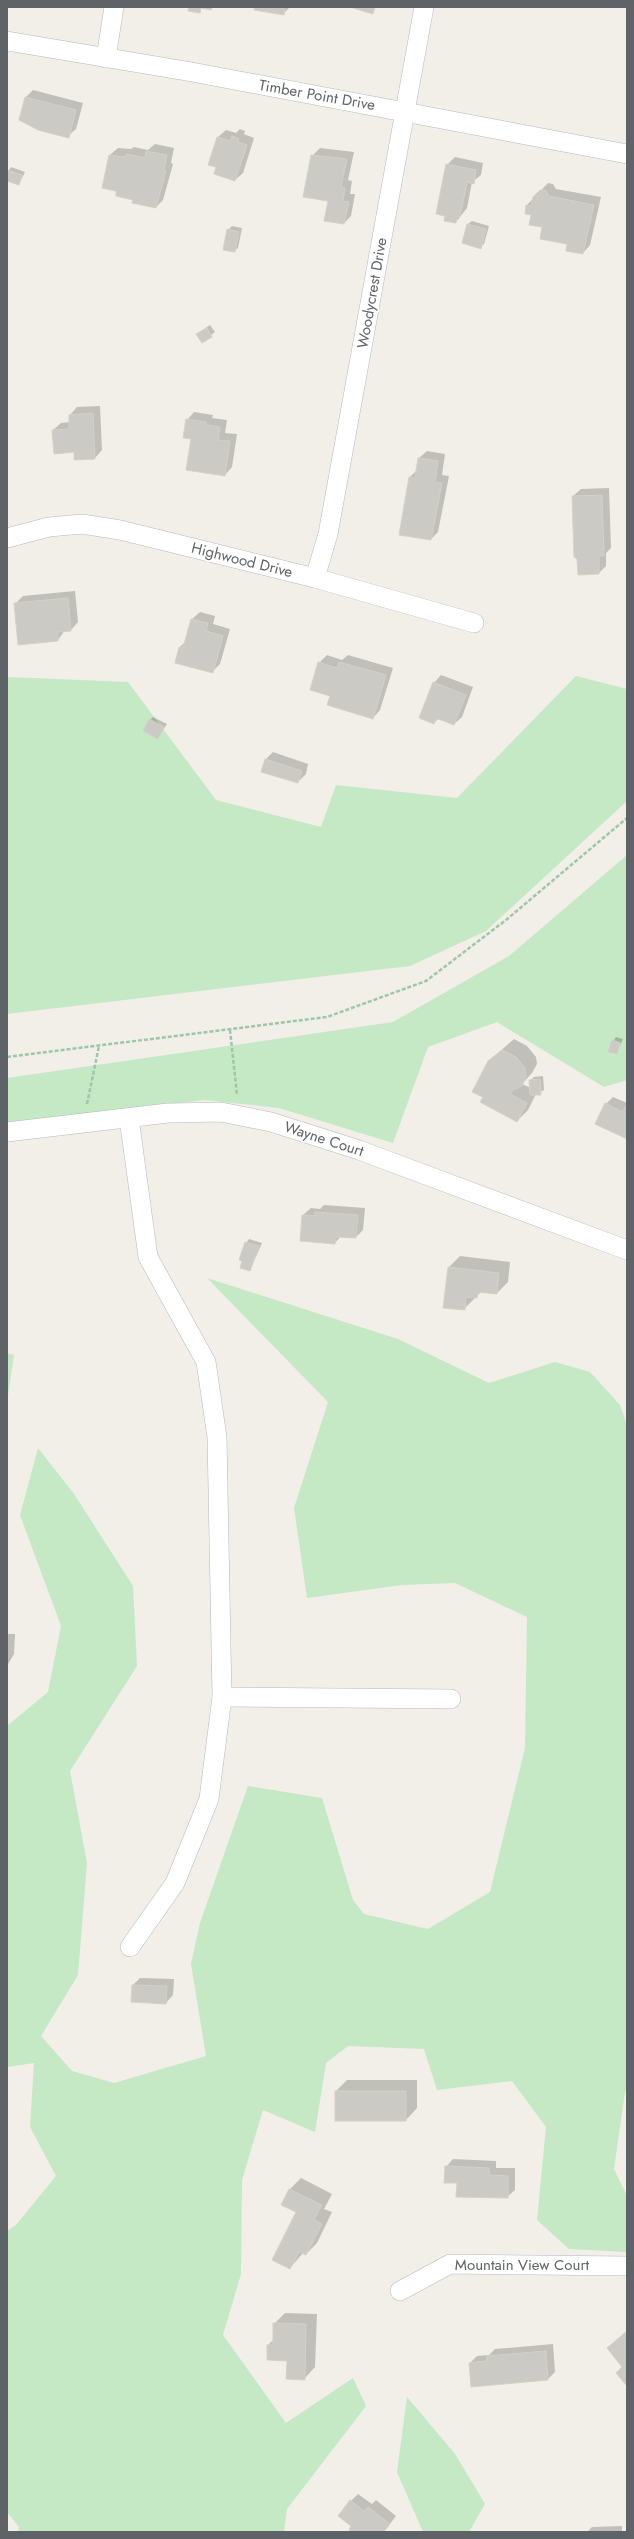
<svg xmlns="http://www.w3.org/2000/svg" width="634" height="2539" viewBox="0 0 634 2539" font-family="Jost,sans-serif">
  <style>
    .green { fill: #c5e8c5 }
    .shadow { fill: #0003 }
    .building { fill: #cccac5; stroke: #d6d1c6 }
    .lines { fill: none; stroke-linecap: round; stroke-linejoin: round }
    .minor-casing { stroke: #b5b8bc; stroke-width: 20 }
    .path { stroke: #9cc7a9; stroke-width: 2.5; stroke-dasharray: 4 2; stroke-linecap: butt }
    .minor { stroke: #fff; stroke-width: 19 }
    .labels { text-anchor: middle; stroke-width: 3; stroke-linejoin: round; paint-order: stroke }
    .street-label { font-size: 15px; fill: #5f6368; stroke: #fff }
  </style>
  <rect width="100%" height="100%" fill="#f1efe8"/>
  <g class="green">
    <polygon points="576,676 627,689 627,801 486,931 410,966 7,1014 8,677 128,682 216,800 321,827 336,785 457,798"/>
    <polygon points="627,855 627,1080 604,1087 497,1022 428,1047 393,1143 279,1108 204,1100 7,1124 7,1078 393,1022 509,956"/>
    <polygon points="207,1278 398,1339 489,1383 555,1362 590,1372 620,1405 627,1425 627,2089 625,2092 614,2169 627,2196 627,2252 569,2249 537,2220 546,2127 512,2081 437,2090 424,2049 348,2046 326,2063 315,2132 263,2110 242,2180 241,2274 223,2335 286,2423 353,2378 366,2406 287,2509 284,2532 18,2532 19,2527 7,2512 7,2231 16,2225 56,2176 30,2127 34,2063 7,2067 7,1726 48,1692 61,1626 20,1515 38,1448 74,1494 133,1586 137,1666 70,1771 87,1863 78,1975 41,2036 72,2071 114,2083 206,2056 191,1964 200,1923 248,1786 322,1798 353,1900 364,1914 428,1929 490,1892 525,1748 527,1617 455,1583 402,1585 307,1598 294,1508 328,1402"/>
    <polygon points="7,1353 14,1355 7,1402"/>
    <polygon points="407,2397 455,2454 485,2504 469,2532 423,2532 397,2472"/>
  </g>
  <g class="shadow">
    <polygon points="256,7 290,7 283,14"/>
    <polygon points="33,90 83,103 76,129 68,136 25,98"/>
    <polygon points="240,129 245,131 244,134 254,138 243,173 235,180 218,166 210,164 218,137 226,130 236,133"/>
    <polygon points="155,144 174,148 171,163 173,164 163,200 156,207 134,199 110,155 118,148 131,149 134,147 148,150"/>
    <polygon points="320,148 354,152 348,180 352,181 350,194 355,194 351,216 344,223 329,201 312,156"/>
    <polygon points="455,157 483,163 481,175 472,182 467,208 456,222 447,165"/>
    <polygon points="11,167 25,172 19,184 7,180 7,173"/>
    <polygon points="548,183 553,184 556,189 601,197 590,245 583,253 543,226 533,214 526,213 527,205"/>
    <polygon points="472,221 489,226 484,244 480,247 463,243 468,224"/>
    <polygon points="232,226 242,228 238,248 234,251 228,230"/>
    <polygon points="210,325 215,332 202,342 197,334"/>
    <polygon points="100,406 102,450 95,458 75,459 75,451 53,430 61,423 70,422 70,415 77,407"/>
    <polygon points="194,412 213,415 212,418 227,420 225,433 237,434 232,467 225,475 187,420"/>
    <polygon points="427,451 445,454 442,475 449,476 438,532 431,539 400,534 410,477 417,470 419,458"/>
    <polygon points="609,488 611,548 606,553 606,566 599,573 573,496 581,489"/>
    <polygon points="75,591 78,622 71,630 65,630 58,640 15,604 23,596"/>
    <polygon points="200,612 215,616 213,624 230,629 220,664 212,672 176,662 180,647 186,641 192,619"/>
    <polygon points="327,655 342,660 348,655 393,668 380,710 373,718 331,695 319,663"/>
    <polygon points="441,675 473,687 462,717 454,724 439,718 434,723 434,683"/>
    <polygon points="153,717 167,724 158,737 150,720"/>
    <polygon points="273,752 308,764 306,774 298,782 266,759"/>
    <polygon points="616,1037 623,1039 616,1053 613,1041"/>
    <polygon points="514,1039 527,1046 536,1057 537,1064 532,1073 522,1084 531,1088 530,1081 534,1077 543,1076 544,1090 536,1094 528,1110 517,1121 484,1097 489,1061"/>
    <polygon points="613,1097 627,1103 627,1138 606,1104"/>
    <polygon points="324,1205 365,1208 363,1230 356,1237 341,1236 335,1243 303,1215 311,1208 320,1209"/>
    <polygon points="249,1239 262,1243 250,1270 246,1243"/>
    <polygon points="460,1256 510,1262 508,1282 497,1293 482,1291 464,1309 449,1267"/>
    <polygon points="7,1625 8,1634 15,1634 14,1654 7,1666"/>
    <polygon points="140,1978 174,1979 173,1995 166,2003 133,1985"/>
    <polygon points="347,2080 417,2080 417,2108 406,2120 336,2091"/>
    <polygon points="453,2159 496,2161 496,2168 515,2168 515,2190 507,2197 458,2182 446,2167"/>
    <polygon points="301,2178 332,2194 324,2209 332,2212 317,2243 306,2254 303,2253 290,2268 297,2212 282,2204 290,2189"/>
    <polygon points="285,2313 317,2314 315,2367 304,2379 288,2360 268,2345 274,2339 274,2324"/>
    <polygon points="553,2344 555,2372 548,2379 472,2386 470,2363 477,2356 489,2355 495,2349"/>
    <polygon points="358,2494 372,2504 376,2500 396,2516 384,2532 353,2532 351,2501"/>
    <polygon points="622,2526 622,2532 587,2532 592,2527"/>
  </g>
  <g class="building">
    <polygon points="189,7 212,7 211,10 201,8 200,13 188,11"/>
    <polygon points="255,7 285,7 284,15 254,10"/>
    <polygon points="350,7 375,7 373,14"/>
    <polygon points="25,97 76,110 69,138 38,130 19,120"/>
    <polygon points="232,136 239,139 238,142 247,145 235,181 214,174 216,167 208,165 217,137 230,141"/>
    <polygon points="146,151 167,155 164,171 166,171 156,208 132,203 133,200 116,196 116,191 102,188 109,155 125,157 126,154 145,158"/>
    <polygon points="311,155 347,159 341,187 345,188 343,201 349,202 344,224 324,221 328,201 303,197"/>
    <polygon points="446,164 476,170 474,184 467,182 460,217 457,216 456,223 444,221 445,216 436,214"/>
    <polygon points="7,170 22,175 19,185 7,181"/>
    <polygon points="540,190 546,191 549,196 594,205 583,254 566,251 567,244 540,239 542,227 529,225 531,215 525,214 526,205 531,206 533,197"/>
    <polygon points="467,224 486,229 481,249 462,243"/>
    <polygon points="227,229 239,232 235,252 223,250"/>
    <polygon points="207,328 212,337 202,343 196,334"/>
    <polygon points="93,413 95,459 74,460 74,452 54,454 52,430 69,429 69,415"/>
    <polygon points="186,419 206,422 206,425 220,427 218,440 230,441 225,476 186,470 191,439 183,438"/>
    <polygon points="418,458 438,461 435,482 442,483 431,540 399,535 409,477 415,478"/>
    <polygon points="602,495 604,556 599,556 599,574 578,575 577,559 574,557 572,496"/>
    <polygon points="68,598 71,631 58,632 58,641 18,645 14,603"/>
    <polygon points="191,619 208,623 206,631 223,636 213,673 175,663 179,647 183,648"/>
    <polygon points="318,662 337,668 339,662 386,675 373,719 327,705 330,696 310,690"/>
    <polygon points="433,682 466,695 454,725 436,718 434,724 419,718"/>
    <polygon points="149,719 164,727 158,739 143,731"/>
    <polygon points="265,759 302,771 298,783 261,772"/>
    <polygon points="612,1040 620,1043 617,1054 608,1052"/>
    <polygon points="502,1050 516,1057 525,1068 526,1076 522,1086 513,1090 510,1094 527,1103 517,1122 480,1102 483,1097 472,1092 488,1061"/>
    <polygon points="540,1079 541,1095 530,1095 529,1080"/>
    <polygon points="605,1103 622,1112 627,1105 627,1139 595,1124"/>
    <polygon points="315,1212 358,1215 356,1238 336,1237 335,1244 300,1241 302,1215 315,1216"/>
    <polygon points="245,1242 259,1246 250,1271 240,1268 242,1261 239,1260"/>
    <polygon points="448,1267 499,1273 497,1294 478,1292 477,1298 466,1297 465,1310 443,1308"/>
    <polygon points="132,1985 167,1986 166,2004 131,2002"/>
    <rect x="335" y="2091" width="71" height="30"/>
    <polygon points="445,2166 489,2168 489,2175 508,2176 508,2198 456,2197 457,2183 444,2183"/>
    <polygon points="289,2189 322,2205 314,2220 322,2224 306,2255 299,2252 290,2269 272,2260 296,2212 281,2205"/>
    <polygon points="273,2323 306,2324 305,2380 286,2379 287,2361 267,2360 267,2345 273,2345"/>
    <polygon points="627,2331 627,2386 616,2373 622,2367 607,2348"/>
    <polygon points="546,2351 548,2380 471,2387 469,2363 487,2361 487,2356"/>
    <polygon points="350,2500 364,2511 368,2507 390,2524 383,2532 352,2532 349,2530 351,2526 338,2516"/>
  </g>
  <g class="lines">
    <defs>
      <g id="minor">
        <polyline points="7,41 192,72 627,154"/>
        <polyline points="106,58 114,7"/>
        <polyline points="7,538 49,527 82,524 120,530 315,578 474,623"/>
        <polyline points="315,578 328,534 424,7"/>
        <polyline points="129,1118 148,1257 206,1362 217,1437 222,1697 209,1799 175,1883 130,1947"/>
        <polyline points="7,1132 168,1113 221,1112 271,1122 359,1150 627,1250"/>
        <polyline points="222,1697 451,1699"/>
        <polyline points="400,2291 450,2264 627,2266"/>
      </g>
    </defs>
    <use href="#minor" class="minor-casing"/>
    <g class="path">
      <polyline points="230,1030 237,1095"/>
      <polyline points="7,1057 327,1017 426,981 506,920 627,818"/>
      <polyline points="87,1104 99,1046"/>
    </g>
    <use href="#minor" class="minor"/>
  </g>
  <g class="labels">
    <g class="street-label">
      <text transform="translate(317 95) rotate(10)" y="5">Timber Point Drive</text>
      <text transform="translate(372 293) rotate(-80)" y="5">Woodycrest Drive</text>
      <text transform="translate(242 560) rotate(14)" y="5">Highwood Drive</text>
      <text transform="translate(324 1139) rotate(18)" y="5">Wayne Court</text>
      <text x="522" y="2270">Mountain View Court</text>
    </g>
  </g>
  <rect width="634" height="2539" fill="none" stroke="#5f6368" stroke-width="16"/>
</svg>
